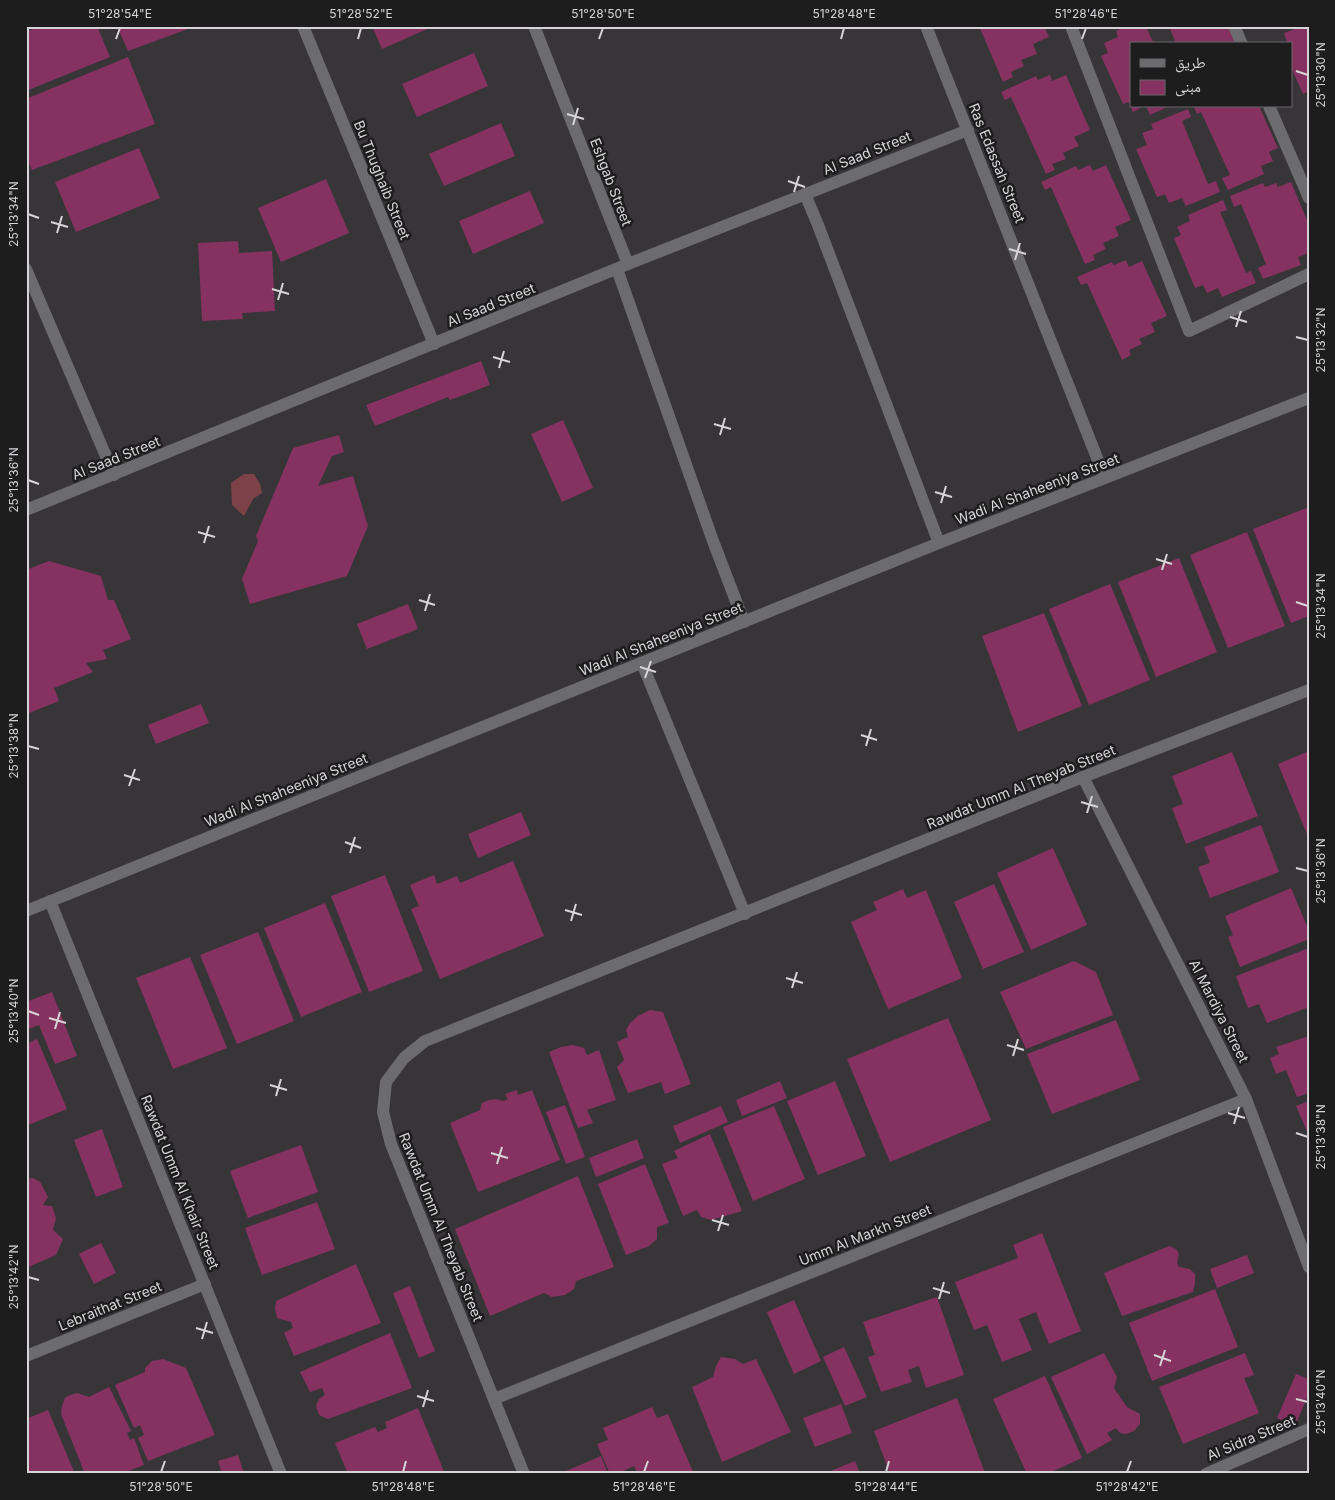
<svg xmlns="http://www.w3.org/2000/svg" width="1335" height="1500" viewBox="0 0 1335 1500" font-family="Inter,'Noto Naskh Arabic',sans-serif">
  <style>
    .green { fill: #7d4247 }
    .building { fill: #853261 }
    .lines { fill: none; stroke-linecap: round; stroke-linejoin: round }
    .minor { stroke: #6c6c6e; stroke-width: 12 }
    .ticks { fill: none; stroke: #d6d4d7; stroke-width: 2 }
    .labels { text-anchor: middle; stroke-width: 5; stroke-linejoin: round; paint-order: stroke }
    .street-label { font-size: 14px; fill: #d6d4d7; stroke: #1e1d1e }
    .neatline { fill: none; stroke: #d6d4d7; stroke-width: 2 }
    .ticks-label { font-size: 12px; text-anchor: middle; fill: #d6d4d7 }
  </style>
  <rect width="100%" height="100%" fill="#383538"/>
  <polygon class="green" points="244,474 254,474 260,484 262,493 253,499 244,516 232,505 231,483"/>
  <g class="building">
    <polygon points="41,26 97,26 110,57 26,91 26,32"/>
    <polygon points="117,26 196,26 128,51"/>
    <polygon points="372,26 434,26 382,49"/>
    <polygon points="979,26 1044,26 1049,37 1033,44 1037,54 1021,60 1024,66 1011,72 1013,77 1003,82"/>
    <polygon points="1126,26 1154,26 1147,29 1154,44 1131,44 1131,106 1144,106 1133,112 1129,102 1123,104 1101,56 1108,53 1104,43 1118,37 1116,31"/>
    <polygon points="1169,26 1229,26 1236,44 1176,44"/>
    <polygon points="1297,26 1309,26 1309,96 1307,92 1303,94 1291,67 1291,44 1282,44 1287,42 1284,33 1297,28"/>
    <polygon points="474,53 488,86 417,117 402,84"/>
    <polygon points="128,57 155,124 32,170 26,157 26,99"/>
    <polygon points="1050,75 1052,81 1066,75 1090,130 1074,137 1079,146 1063,153 1066,159 1052,164 1055,170 1046,174 1011,97 1005,100 1001,92 1036,76 1038,80"/>
    <polygon points="1146,106 1169,106 1150,115"/>
    <polygon points="1195,106 1259,106 1278,148 1269,152 1273,161 1261,166 1264,174 1228,190 1222,178 1230,175 1201,112 1197,114 1194,107"/>
    <polygon points="1188,109 1191,117 1182,121 1208,184 1216,181 1220,192 1186,206 1182,198 1169,203 1165,194 1157,197 1136,149 1147,145 1142,133 1153,129 1151,124"/>
    <polygon points="501,123 515,156 444,186 429,154"/>
    <polygon points="139,148 160,198 76,232 55,182"/>
    <polygon points="1090,165 1093,171 1106,165 1131,220 1115,227 1119,236 1103,243 1106,249 1093,255 1095,260 1085,264 1051,187 1045,190 1041,182 1076,166 1078,170"/>
    <polygon points="326,179 349,233 281,262 258,208"/>
    <polygon points="1291,182 1309,225 1309,242 1307,243 1309,253 1298,257 1301,265 1263,279 1258,268 1266,264 1241,204 1234,207 1230,196 1263,183 1265,187 1276,183 1278,187"/>
    <polygon points="530,191 544,223 473,254 459,221"/>
    <polygon points="1223,200 1227,210 1220,212 1246,273 1251,271 1256,283 1222,297 1218,288 1207,293 1203,285 1195,288 1174,238 1181,235 1177,227 1190,221 1188,215"/>
    <polygon points="238,241 239,253 272,251 275,311 242,313 243,319 202,321 198,243"/>
    <polygon points="1126,260 1129,267 1142,261 1167,316 1151,323 1155,332 1139,339 1142,344 1129,350 1131,355 1122,360 1087,283 1081,285 1077,277 1112,262 1114,265"/>
    <polygon points="481,361 490,385 450,400 448,397 375,426 366,405"/>
    <polygon points="563,420 593,488 562,502 531,434"/>
    <polygon points="339,435 344,452 332,456 318,486 353,476 368,526 347,576 250,604 242,579 258,541 256,536 293,448"/>
    <polygon points="1309,507 1309,616 1291,623 1253,529"/>
    <polygon points="1247,532 1285,626 1228,648 1190,555"/>
    <polygon points="1179,558 1217,652 1156,677 1118,582"/>
    <polygon points="49,561 101,576 108,600 114,600 131,639 103,650 107,659 86,663 93,672 54,688 59,701 29,713 26,707 26,570"/>
    <polygon points="1110,584 1150,680 1089,705 1049,609"/>
    <polygon points="408,604 418,629 367,649 357,624"/>
    <polygon points="1044,613 1082,706 1018,732 982,636"/>
    <polygon points="201,704 209,723 156,744 148,725"/>
    <polygon points="1309,751 1309,839 1278,764"/>
    <polygon points="1232,752 1258,816 1186,844 1172,808 1183,804 1172,776"/>
    <polygon points="521,812 531,835 478,858 468,834"/>
    <polygon points="1261,825 1279,872 1210,898 1198,867 1210,863 1204,847"/>
    <polygon points="1053,848 1087,925 1031,950 997,873"/>
    <polygon points="513,861 544,936 440,979 411,909 419,906 410,885 434,875 437,884 457,876 460,883"/>
    <polygon points="385,875 423,971 369,992 331,896"/>
    <polygon points="994,884 1024,952 983,969 954,902"/>
    <polygon points="1291,888 1309,931 1309,939 1240,967 1228,937 1233,935 1225,916"/>
    <polygon points="903,889 907,898 926,890 962,978 888,1009 851,922 877,910 873,902"/>
    <polygon points="325,903 362,992 301,1017 264,928"/>
    <polygon points="258,932 294,1021 237,1044 200,955"/>
    <polygon points="1309,948 1309,1007 1267,1023 1259,1004 1248,1008 1236,976"/>
    <polygon points="190,957 227,1048 173,1069 136,978"/>
    <polygon points="1074,961 1096,972 1113,1015 1026,1049 1000,992"/>
    <polygon points="52,992 77,1056 55,1064 39,1025 26,1030 26,1002"/>
    <polygon points="650,1010 663,1012 691,1084 665,1094 661,1082 628,1093 617,1067 624,1060 617,1042 628,1037 626,1030 630,1023 638,1016"/>
    <polygon points="948,1018 991,1120 890,1162 847,1059"/>
    <polygon points="1116,1020 1140,1080 1052,1114 1027,1054"/>
    <polygon points="1309,1036 1309,1093 1297,1097 1286,1070 1276,1074 1270,1058 1279,1054 1276,1047"/>
    <polygon points="37,1039 67,1109 26,1126 26,1044"/>
    <polygon points="573,1045 584,1048 587,1055 599,1050 616,1100 587,1110 593,1123 578,1128 549,1052 561,1047"/>
    <polygon points="780,1081 787,1098 742,1116 736,1100"/>
    <polygon points="835,1081 866,1156 818,1175 787,1101"/>
    <polygon points="517,1090 518,1095 532,1090 560,1160 478,1192 450,1123 480,1110 482,1103 489,1100 496,1099 503,1101 508,1099 505,1094"/>
    <polygon points="1309,1101 1309,1136 1296,1106"/>
    <polygon points="565,1105 585,1157 566,1164 546,1112"/>
    <polygon points="721,1106 728,1122 680,1143 673,1126"/>
    <polygon points="774,1106 805,1179 753,1201 723,1127"/>
    <polygon points="102,1129 123,1187 96,1197 74,1140"/>
    <polygon points="710,1134 742,1211 711,1220 701,1217 697,1210 683,1216 662,1164 678,1158 674,1151"/>
    <polygon points="637,1139 644,1158 596,1177 589,1158"/>
    <polygon points="301,1145 318,1192 248,1218 230,1171"/>
    <polygon points="645,1164 669,1223 657,1227 657,1239 649,1246 626,1255 598,1184"/>
    <polygon points="578,1176 614,1267 576,1281 574,1289 565,1295 552,1297 544,1293 490,1316 455,1229"/>
    <polygon points="33,1178 40,1182 48,1197 43,1205 52,1206 56,1218 53,1230 63,1239 56,1255 26,1268 26,1179"/>
    <polygon points="317,1202 335,1249 262,1275 245,1228"/>
    <polygon points="1042,1233 1081,1331 1049,1344 1036,1312 1019,1319 1032,1350 1002,1362 987,1325 974,1330 955,1282 1018,1258 1013,1245"/>
    <polygon points="101,1243 116,1273 94,1284 79,1254"/>
    <polygon points="1169,1246 1176,1249 1179,1254 1177,1263 1179,1267 1190,1269 1195,1274 1195,1284 1193,1292 1122,1316 1104,1273"/>
    <polygon points="1247,1255 1254,1273 1217,1288 1210,1269"/>
    <polygon points="356,1264 381,1323 294,1356 284,1333 293,1328 291,1322 277,1318 275,1309 276,1301"/>
    <polygon points="410,1286 435,1351 419,1358 393,1293"/>
    <polygon points="1215,1289 1238,1347 1152,1381 1129,1323"/>
    <polygon points="937,1297 964,1375 926,1388 919,1366 908,1370 912,1382 881,1392 868,1357 875,1355 863,1322"/>
    <polygon points="794,1300 821,1361 794,1374 767,1312"/>
    <polygon points="390,1333 412,1388 328,1419 319,1415 316,1406 319,1399 325,1395 322,1388 310,1392 300,1372"/>
    <polygon points="844,1347 867,1397 845,1406 823,1357"/>
    <polygon points="1104,1353 1117,1377 1114,1388 1127,1407 1140,1414 1140,1424 1134,1431 1126,1434 1120,1433 1116,1428 1107,1433 1112,1440 1087,1454 1051,1377"/>
    <polygon points="1245,1353 1254,1375 1244,1378 1259,1413 1183,1444 1159,1387"/>
    <polygon points="721,1357 735,1359 743,1364 756,1359 791,1432 722,1462 692,1387 713,1377 716,1366"/>
    <polygon points="163,1359 186,1368 215,1435 148,1461 138,1438 144,1435 140,1425 134,1428 115,1385 145,1372 145,1368 152,1361"/>
    <polygon points="1296,1374 1309,1379 1309,1393 1295,1426 1277,1418"/>
    <polygon points="1045,1376 1082,1458 1047,1474 1027,1474 993,1399"/>
    <polygon points="109,1387 131,1431 127,1433 130,1440 134,1438 144,1465 121,1474 85,1474 61,1414 62,1406 65,1398 70,1395 77,1393 89,1397"/>
    <polygon points="957,1398 985,1473 890,1474 874,1431"/>
    <polygon points="841,1404 852,1433 815,1447 803,1418"/>
    <polygon points="652,1407 657,1418 668,1414 694,1474 638,1474 634,1466 617,1474 610,1474 597,1444 608,1440 603,1428"/>
    <polygon points="418,1408 445,1474 348,1474 335,1443 375,1427 378,1432 387,1428 385,1422"/>
    <polygon points="48,1410 75,1474 26,1474 26,1419"/>
    <polygon points="238,1455 244,1474 222,1474 218,1461"/>
    <polygon points="601,1456 608,1474 559,1474"/>
    <polygon points="855,1461 860,1474 823,1474"/>
  </g>
  <g class="lines">
    <g class="minor">
      <polyline points="303,26 434,344"/>
      <polyline points="534,26 628,264"/>
      <polyline points="926,26 1105,478"/>
      <polyline points="1071,26 1189,331 1309,274"/>
      <polyline points="1234,26 1242,44"/>
      <polyline points="1269,106 1309,198"/>
      <polyline points="805,194 818,225 939,543"/>
      <polyline points="26,269 114,475"/>
      <polyline points="617,269 713,541 744,622"/>
      <polyline points="26,510 628,264 968,130"/>
      <polyline points="642,663 745,914"/>
      <polyline points="1083,777 1246,1099 1309,1267"/>
      <polyline points="50,901 281,1474"/>
      <polyline points="26,911 939,543 1309,398"/>
      <polyline points="26,1356 205,1284"/>
      <polyline points="494,1399 1246,1099"/>
      <polyline points="524,1474 391,1144 383,1112 386,1082 404,1058 425,1041 1083,777 1309,690"/>
      <polyline points="1206,1474 1309,1429"/>
    </g>
  </g>
  <path class="ticks" d="M116,39l4,-11M358,39l3,-11M599,39l4,-11M841,39l3,-11M1082,39l4,-11M1296,71l12,4M567,114l17,5M573,125l5,-17M788,181l17,6M794,192l5,-16M28,214l11,4M51,222l17,5M57,233l5,-17M1009,249l17,5M1015,260l5,-17M272,289l17,5M278,300l5,-17M1230,317l17,5M1236,327l5,-16M1296,337l12,3M493,357l17,5M499,368l5,-17M714,424l17,5M720,435l5,-17M28,480l11,4M935,492l17,5M941,503l5,-17M198,532l17,5M204,543l5,-17M1156,559l16,5M1162,570l5,-16M419,600l16,5M1296,602l12,4M425,611l5,-17M640,667l16,5M645,678l6,-17M861,735l16,5M28,746l11,3M866,746l5,-17M124,775l16,5M129,786l6,-17M1081,802l17,5M1087,813l5,-17M345,842l16,6M350,853l5,-16M1296,868l12,3M565,910l17,5M571,921l5,-17M786,978l17,5M792,988l5,-16M28,1011l11,4M49,1018l17,5M55,1029l5,-17M1007,1045l17,5M1013,1056l5,-17M270,1085l17,5M276,1096l5,-17M1228,1113l17,5M1234,1124l5,-17M1296,1133l12,4M491,1153l17,5M497,1164l5,-17M712,1220l17,5M718,1231l5,-16M28,1277l11,3M933,1288l17,5M939,1299l5,-17M196,1328l17,5M202,1339l5,-17M1154,1355l17,6M1160,1366l5,-16M417,1396l17,5M1296,1399l12,3M423,1407l5,-17M161,1472l4,-11M403,1472l3,-11M644,1472l4,-11M886,1472l3,-11M1127,1472l4,-11"/>
  <g class="labels">
    <g class="street-label">
      <text transform="translate(867 153) rotate(-22)" y="5">Al Saad Street</text>
      <text transform="translate(997 163) rotate(68)" y="5">Ras Edassah Street</text>
      <text transform="translate(382 180) rotate(68)" y="5">Bu Thughaib Street</text>
      <text transform="translate(611 182) rotate(69)" y="5">Eshgab Street</text>
      <text transform="translate(491 305) rotate(-22)" y="5">Al Saad Street</text>
      <text transform="translate(116 458) rotate(-22)" y="5">Al Saad Street</text>
      <text transform="translate(1037 489) rotate(-21)" y="5">Wadi Al Shaheeniya Street</text>
      <text transform="translate(661 639) rotate(-22)" y="5">Wadi Al Shaheeniya Street</text>
      <text transform="translate(1021 787) rotate(-22)" y="5">Rawdat Umm Al Theyab Street</text>
      <text transform="translate(286 790) rotate(-22)" y="5">Wadi Al Shaheeniya Street</text>
      <text transform="translate(1219 1011) rotate(63)" y="5">Al Mardiya Street</text>
      <text transform="translate(180 1182) rotate(68)" y="5">Rawdat Umm Al Khair Street</text>
      <text transform="translate(441 1227) rotate(68)" y="5">Rawdat Umm Al Theyab Street</text>
      <text transform="translate(865 1235) rotate(-22)" y="5">Umm Al Markh Street</text>
      <text transform="translate(110 1306) rotate(-22)" y="5">Lebraithat Street</text>
      <text transform="translate(1251 1438) rotate(-23)" y="5">Al Sidra Street</text>
    </g>
  </g>
  <rect width="1335" height="1500" fill="none" stroke="#1e1d1e" stroke-width="55"/>
  <rect x="1130" y="42" width="162" height="65" fill="#1e1d1e" stroke="#686668"/>
  <rect x="1140" y="59" width="25" height="8" fill="#6c6c6e" stroke="#686668"/>
  <text x="1175" y="68" font-size="15" fill="#d6d4d7">طريق</text>
  <rect x="1140" y="80" width="25" height="15" fill="#853261" stroke="#686668"/>
  <text x="1175" y="92" font-size="15" fill="#d6d4d7">مبنى</text>
  <rect x="28" y="28" width="1280" height="1444" class="neatline"/>
  <g class="ticks-label">
    <text x="120" y="18">51°28'54"E</text>
    <text x="361" y="18">51°28'52"E</text>
    <text x="603" y="18">51°28'50"E</text>
    <text x="844" y="18">51°28'48"E</text>
    <text x="1086" y="18">51°28'46"E</text>
    <text transform="translate(1321 75) rotate(-90)" y="4">25°13'30"N</text>
    <text transform="translate(14 214) rotate(-90)" y="4">25°13'34"N</text>
    <text transform="translate(1321 340) rotate(-90)" y="4">25°13'32"N</text>
    <text transform="translate(14 480) rotate(-90)" y="4">25°13'36"N</text>
    <text transform="translate(1321 606) rotate(-90)" y="4">25°13'34"N</text>
    <text transform="translate(14 746) rotate(-90)" y="4">25°13'38"N</text>
    <text transform="translate(1321 871) rotate(-90)" y="4">25°13'36"N</text>
    <text transform="translate(14 1011) rotate(-90)" y="4">25°13'40"N</text>
    <text transform="translate(1321 1137) rotate(-90)" y="4">25°13'38"N</text>
    <text transform="translate(14 1277) rotate(-90)" y="4">25°13'42"N</text>
    <text transform="translate(1321 1402) rotate(-90)" y="4">25°13'40"N</text>
    <text x="161" y="1491">51°28'50"E</text>
    <text x="403" y="1491">51°28'48"E</text>
    <text x="644" y="1491">51°28'46"E</text>
    <text x="886" y="1491">51°28'44"E</text>
    <text x="1127" y="1491">51°28'42"E</text>
  </g>
</svg>
